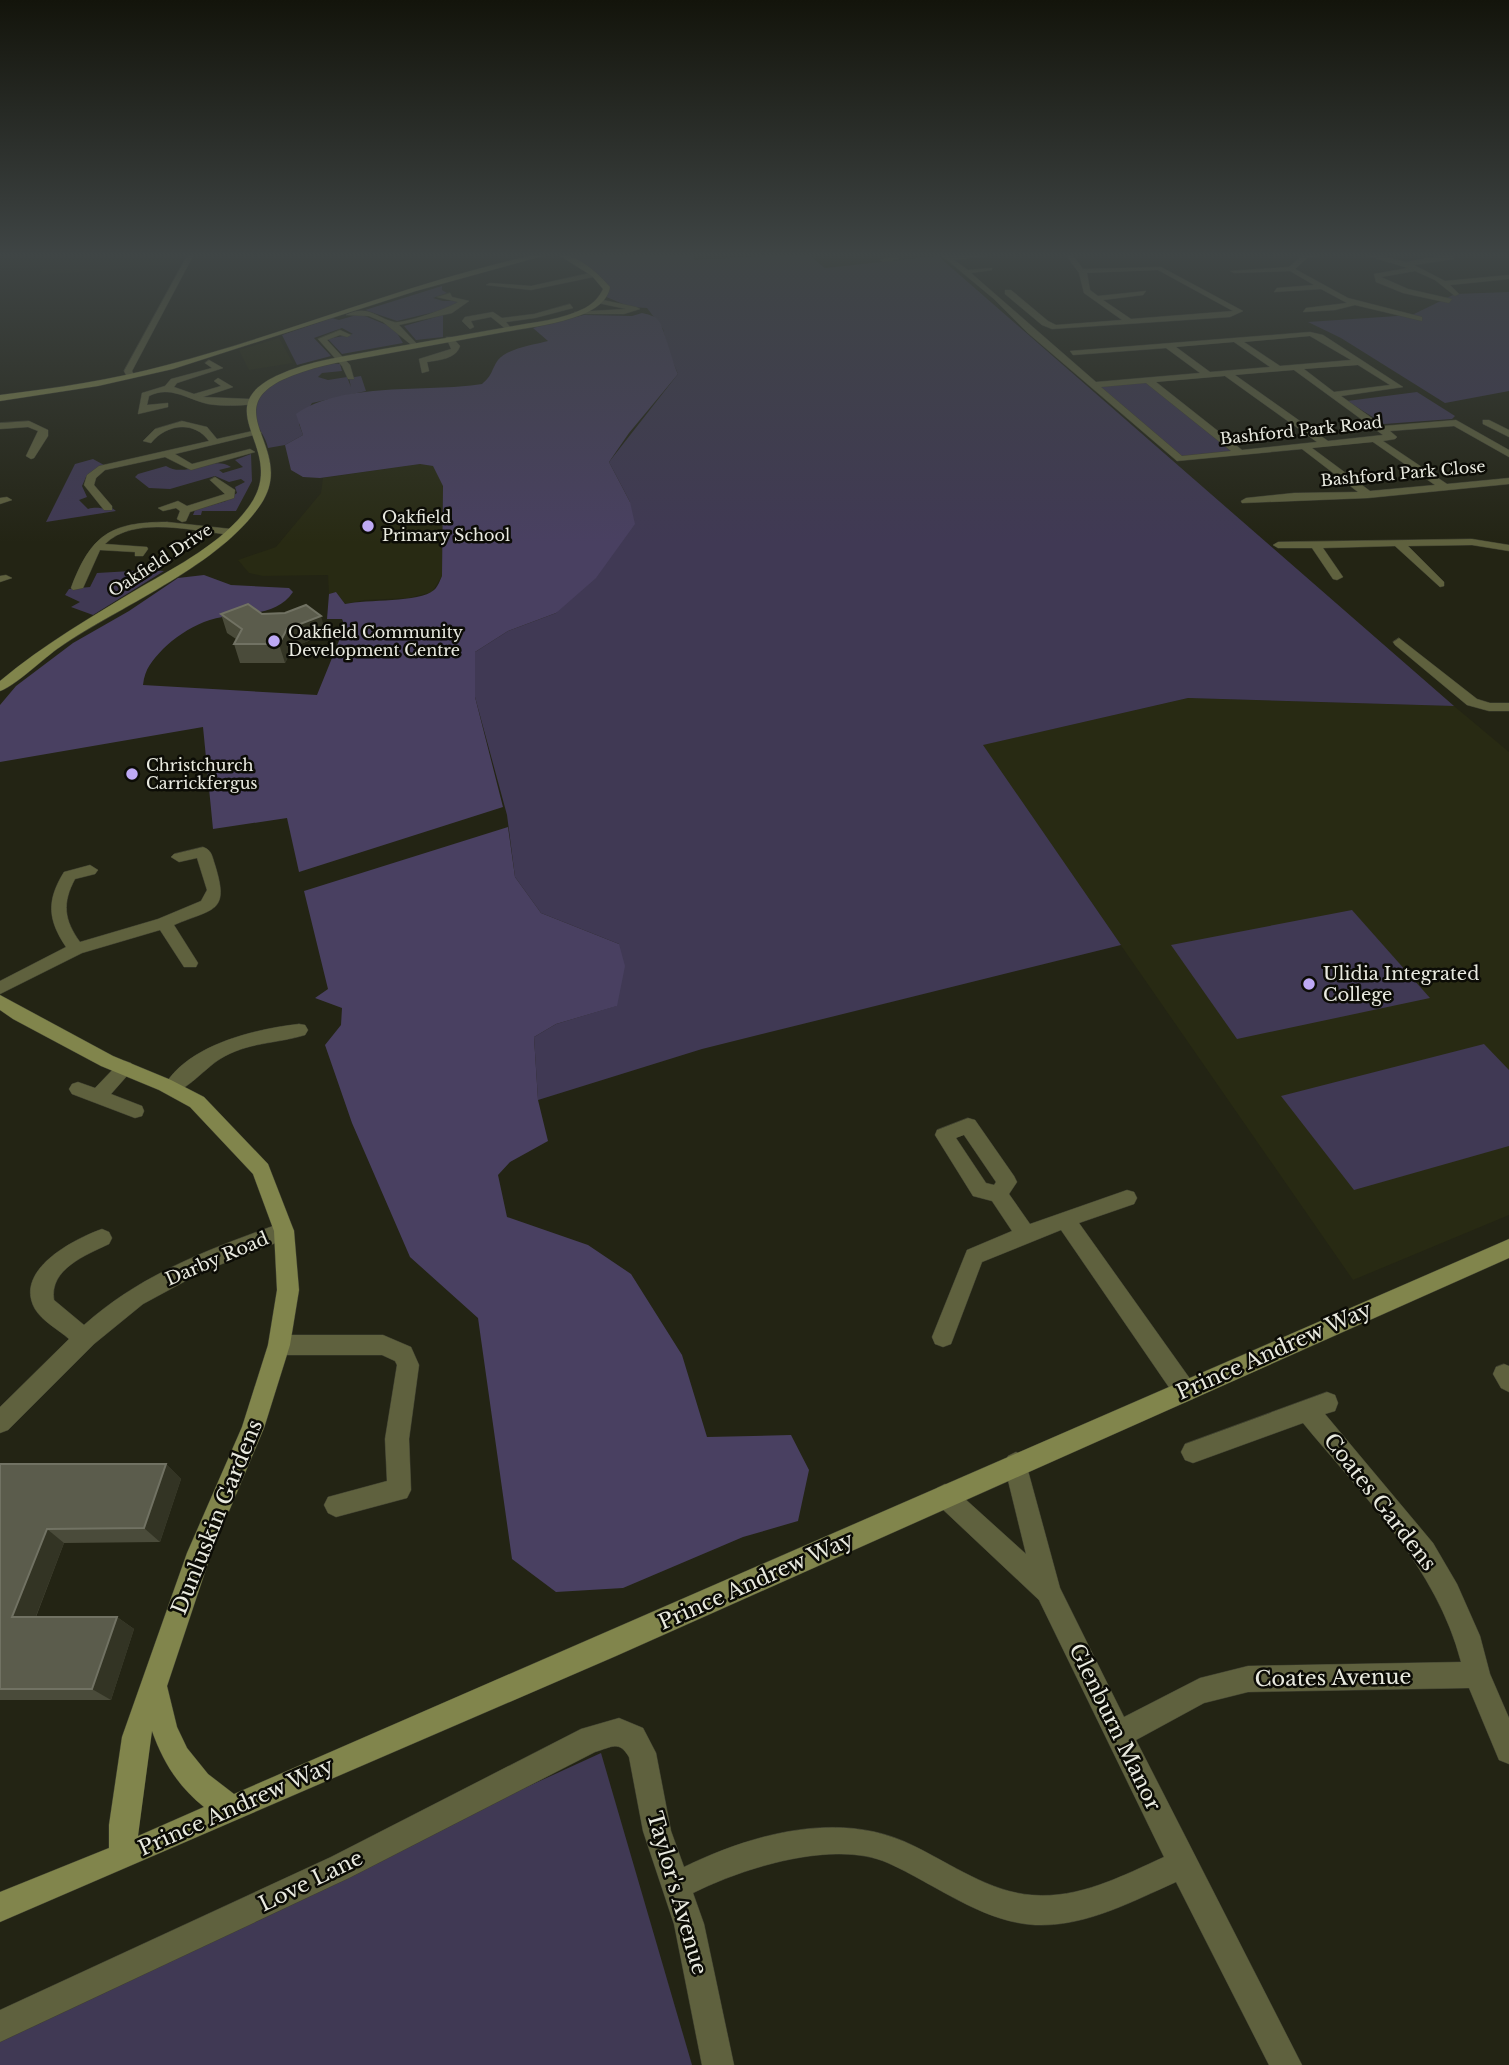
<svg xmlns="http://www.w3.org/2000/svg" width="1509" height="2065" viewBox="0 0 1509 2065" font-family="'Libre Baskerville',serif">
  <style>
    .built { fill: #282a13 }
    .green { fill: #403954 }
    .forest { fill: #494061 }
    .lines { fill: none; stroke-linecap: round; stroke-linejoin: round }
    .street-casing { stroke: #3f4031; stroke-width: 1 }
    .secondary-casing { stroke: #3f4031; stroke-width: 1 }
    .street { fill: #5f613e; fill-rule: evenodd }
    .secondary { fill: #81854c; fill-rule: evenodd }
    .wall { fill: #4a4b3a }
    .shaded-wall { fill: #333424 }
    .building { fill: #5b5c4c; stroke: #717263; stroke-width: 2 }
    .poi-dot { fill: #bea9f5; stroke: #0c0c06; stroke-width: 2.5 }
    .labels { text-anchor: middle; stroke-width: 5; stroke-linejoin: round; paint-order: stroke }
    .far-street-label { font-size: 16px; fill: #e9eae0; stroke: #0c0c06 }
    .far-poi-label { font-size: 16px; fill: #e9eae0; stroke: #0c0c06; text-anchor: start }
    .poi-label { font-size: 18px; fill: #e9eae0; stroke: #0c0c06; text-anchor: start }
    .street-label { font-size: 18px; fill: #e9eae0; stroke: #0c0c06 }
    .near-street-label { font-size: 21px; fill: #e9eae0; stroke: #0c0c06 }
  </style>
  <rect width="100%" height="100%" fill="#232414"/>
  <g class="built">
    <polygon points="1,254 186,254 177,260 181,262 180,264 40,275 43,267 1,269"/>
    <polygon points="279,338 293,363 249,370 239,350"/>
    <polygon points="420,464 433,466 443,486 442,576 432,592 409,598 364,600 345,604 336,592 329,594 328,575 263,576 249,573 238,560 276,547 321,493 323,478"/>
    <polygon points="1188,698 1454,706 1509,752 1509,1215 1353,1280 982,745"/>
  </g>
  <g class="green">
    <polygon points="560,254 691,254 695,260 808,254 825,268 938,256 1454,706 1188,698 983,745 1121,945 702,1049 538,1100 534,1037 556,1024 616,1006 619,944 541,913 515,877 507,815 475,697 475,652 508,631 556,613 630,502 609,462 678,374 669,353 663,329 647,308 630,307 604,296 606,285"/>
    <polygon points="442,286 442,290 447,293 433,298 443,301 460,301 447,309 397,321 365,310"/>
    <polygon points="1509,292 1509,391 1445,403 1341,338 1308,322 1412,315 1455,294"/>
    <polygon points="360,314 394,328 403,343 342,354 328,339 353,334 342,328 314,338 331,356 297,365 282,335 332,318 339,320"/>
    <polygon points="443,315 443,337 416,340 404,326"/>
    <path d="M330,363l10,1 2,7 -20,2 -4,4 10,3 19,-3 4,10 -2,-9 12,-2 5,15 -54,12 -13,21 4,11 -18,10 -17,3c-2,-11 -11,-20 -13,-31 -4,-36 48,-46 75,-54z"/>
    <polygon points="1148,380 1240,453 1180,459 1093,385"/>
    <polygon points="1417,392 1455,416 1452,419 1384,424 1347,401"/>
    <path d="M251,454l1,27 -16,30h-34l-1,4h-8l2,-5 31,-9 11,-8 -2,-6 10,-5 -4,-3 -12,3 -14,-6 -45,13 -21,-1 -14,-11 3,-3 28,-8c20,13 46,-12 65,1l-12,3 4,3 20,-6 -8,-7z"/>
    <path d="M93,459l11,6 -18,12 -4,9 5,11 -8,3 9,9c10,-3 15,1 24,-1l4,3 -70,11 29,-58z"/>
    <polygon points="148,570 164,571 93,615 71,607 80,602 65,595 69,589 90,587 97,573"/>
    <polygon points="1352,910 1430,998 1237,1039 1171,945"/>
    <polygon points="1484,1044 1509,1070 1509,1146 1354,1190 1281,1096"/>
    <polygon points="601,1753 692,2065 0,2065 0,2028"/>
  </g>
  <g class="forest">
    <path d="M642,313c5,1 13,3 16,7 5,4 15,44 20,54l-49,59 -20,29 21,40 5,22 -39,54 -40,35 -48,18 -33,21v45l28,110 -204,65 -12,-54 -74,11 -10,-102 -203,35v-57l16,-19 57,-43 56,-32 49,-33 26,-3 27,10 58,3 4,4c-19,29 -61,18 -89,30 -15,6 -30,16 -41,27 -11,12 -18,19 -20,36l174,10 28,-69 -3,-7h-15l2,-25 7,-2 9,12c22,-5 74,-1 89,-14 4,-3 6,-10 8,-14l1,-90 -10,-20 -13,-2 -100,14 -17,-1 -12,-7 -6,-25 18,-10 -7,-21c48,-33 129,-21 186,-30 11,-9 9,-14 16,-24 10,-12 36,-15 50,-19l-15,-13 51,-13 48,1z"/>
    <polygon points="508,827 515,877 541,913 619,944 625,966 617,1006 556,1024 534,1037 538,1100 548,1141 510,1162 498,1175 507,1217 588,1245 631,1274 682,1355 707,1437 791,1435 809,1470 798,1521 743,1537 623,1588 556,1592 512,1559 478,1318 410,1257 352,1123 325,1045 341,1025 342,1008 315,998 328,989 304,891"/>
  </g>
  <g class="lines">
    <defs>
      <g id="street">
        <polygon points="188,254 194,254 132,371 135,377 128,379 124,371"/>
        <path d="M940,254h63l-49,6 14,10 24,-2v2l-21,3 125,109 104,-9 -34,-25 -93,7 -3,-4 240,-19 13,3 80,52 -62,9 42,30 73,-6 53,30v7l-55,-31 -64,5 7,6 -2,2 -12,2 64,43 62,-6v6l-141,14 -126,5 -1,-2 5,-3 48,-5 64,-1 -56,-43 -125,12 -149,-128 -34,-34zM1310,336l41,24 -71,6 -36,-24zM1234,342l36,25 -60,5 -34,-25zM1358,365l32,20 -56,7 -30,-23zM1294,370l89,65 -55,6 -93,-66zM1225,376l92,66 -75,8 -86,-68zM1146,383l85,68 -49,5 -81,-69zM1373,442l62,43 -65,6 -58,-43z"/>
        <path d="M1065,254h7l11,15 78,-2 82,44 -13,6 -178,12 -10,-4 -37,-31v-4h6l37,31 8,4 66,-5 -38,-27 -5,-20zM1158,270l75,41 -102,8 -28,-19 40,-5 3,-4 -48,5 -8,-6 -3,-17z"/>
        <polygon points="1327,254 1307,258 1295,269 1348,298 1422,317 1422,321 1355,305 1335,310 1303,312 1306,308 1347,303 1321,289 1274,292 1277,288 1314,285 1290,271 1234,273 1230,271 1289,267 1303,255"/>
        <polygon points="1361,254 1375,254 1406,262 1449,254 1454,257 1454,259 1414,265 1445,281 1509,275 1509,279 1450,285 1459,294 1455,296 1435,280 1415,271 1381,277 1408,289 1452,299 1449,303 1403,293 1376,282 1374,274 1408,268"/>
        <polygon points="897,256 899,259 883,262 880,260"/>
        <polygon points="595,272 598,276 531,290 486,285 490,283 531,286"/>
        <path d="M450,293l2,4 17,4 -17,12 -53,12 19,20 -4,2 -31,-25 -14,-6 -23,-1c22,-11 30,3 48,7 10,2 55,-14 64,-20l-21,-5z"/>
        <polygon points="598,299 636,307 640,309 624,314 578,314 574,312 626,309 598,303"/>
        <polygon points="570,304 573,308 535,318 506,322 511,328 507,330 491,317 471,321 474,327 470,329 462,321 465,317 493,312 502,318 534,314"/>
        <polygon points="340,330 351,335 347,337 340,335 327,340 350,365 354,379 348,379 342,366 318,339"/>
        <path d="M446,337h6l8,9c-4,13 -21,14 -33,16l2,9 -7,2 -3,-14 32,-10z"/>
        <path d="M209,360l14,8 -46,15 -3,4 20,7 27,-8 -7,-5 4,-3 15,9 -30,10 47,2 4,3 -1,2c-14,2 -31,2 -45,0 -21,-5 -38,-19 -59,-8l-2,9 21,-2v4l-30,7 4,-21 23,-7 6,-7 41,-11 -7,-5z"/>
        <polygon points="1483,420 1489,420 1509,430 1509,437 1483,424"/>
        <polygon points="29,421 48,430 48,436 34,458 31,459 26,456 38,431 28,427 0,429 0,423"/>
        <path d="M182,421l25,6 10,12 40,-9 5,3 -87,21 17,10 58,-15 5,3 -64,18 -26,-13 -60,13 -9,8 -2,7 18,21v4h-8l-20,-25 3,-10 12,-9 110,-25c-15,-21 -43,-17 -58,2l-8,-2 12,-12z"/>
        <polygon points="215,477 235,490 234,498 190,512 186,521 182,522 177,519 180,511 176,508 163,511 158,508 178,501 187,506 225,494 210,480"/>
        <polygon points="0,498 7,497 12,500 0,504"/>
        <path d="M167,522l64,7 5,3 -5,3c-37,-4 -97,-20 -126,9l42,3 1,2 -5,7h-8v-4l-35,-2 -17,38 -10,2 -2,-2c20,-53 39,-66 96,-66z"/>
        <polygon points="1472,539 1509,545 1509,551 1472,545 1408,546 1444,582 1444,586 1440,587 1395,546 1323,548 1343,577 1337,580 1333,579 1312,548 1278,548 1273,545 1278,542"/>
        <polygon points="0,576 6,575 12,578 0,582"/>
        <polygon points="1399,638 1477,699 1490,703 1509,703 1509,711 1489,711 1467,705 1395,645 1393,642"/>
        <path d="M203,847c9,3 9,9 12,18 15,48 -1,43 -41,60l24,38 -2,4h-12l-24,-37 -78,23 -82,41v-13l66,-34c-18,-27 -20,-46 -2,-75l26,-7 8,5 -3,4 -20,5c-13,24 -11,41 5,63l78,-23 43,-18 6,-11 -10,-32 -18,4 -8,-5 3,-3z"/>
        <path d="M299,1024l6,1 3,5 -3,5c-29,9 -58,7 -85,24 -15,9 -40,39 -54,34l-3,-5c23,-43 92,-59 136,-64z"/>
        <polygon points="125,1061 131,1063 134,1068 111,1094 142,1106 144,1111 142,1116 135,1118 72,1094 69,1089 72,1084 78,1082 95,1088 119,1063"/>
        <path d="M968,1118l7,2 39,56 3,6 -8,12 21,30 97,-34 7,2 3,6 -3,6 -55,19 114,160 3,8 -3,8 -8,3 -8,-3 -116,-169 -79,32 -31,82 -8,3 -8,-3 -3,-7 35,-87 45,-19 -20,-30 -19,-5 -38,-61 2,-5zM964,1135l32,47 -2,3 -8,-2 -30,-45z"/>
        <path d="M284,1222l7,3 3,6 -3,6 -87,34 -61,33 -49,40 -86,86 -8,3v-26l69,-68c-10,-9 -27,-18 -34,-30 -22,-39 39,-70 67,-80l7,3 3,6 -3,6c-23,11 -60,25 -55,56l30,25c58,-52 128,-77 200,-103z"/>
        <polygon points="279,1335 383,1335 411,1347 419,1365 409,1439 411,1490 407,1498 336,1517 328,1513 324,1505 328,1497 387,1481 385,1439 397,1365 395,1361 382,1355 279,1355 271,1352 268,1345 271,1338"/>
        <polygon points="1504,1364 1509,1366 1509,1392 1501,1388 1493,1374 1496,1367"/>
        <path d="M1327,1392l8,3 3,8 -3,8 -10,3 108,129 24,41 23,52 10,38 19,44v46l-10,-4 -30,-72 -221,4 -44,11 -68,37 166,325h-33l-93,-183c-45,20 -91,45 -141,43 -53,-3 -100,-41 -147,-62 -54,-24 -145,5 -195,30l11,31 30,141h-32l-28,-141 -31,-93 -14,-74c-10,-17 -17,-10 -34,-5l-244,125 -351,165v-32l331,-153 250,-128 38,-11 24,10 13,25 15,78 13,36c70,-34 158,-58 230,-21 37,18 76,46 118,49 47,4 90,-19 132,-38l-125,-257 -102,-96 -4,-8 4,-8 8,-4 8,4 73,66 -22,-90 4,-8 8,-4 8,4 36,132 64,129 76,-39 48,-12 213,-4c-24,-94 -98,-166 -158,-239l-110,40 -8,-3 -4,-8 4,-8z"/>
      </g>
      <g id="secondary">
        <path d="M538,254h12l-134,37 -243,78 -75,17 -98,15v-6c56,-7 112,-15 167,-30 125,-33 244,-83 371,-111z"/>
        <path d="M557,254c20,0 40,18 53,33 -2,14 -16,23 -29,28 -26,10 -55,13 -82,18 -44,8 -87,16 -130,24 -30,5 -59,10 -87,23 -64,32 15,69 -21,124 -40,61 -141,102 -201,143 -15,10 -46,40 -60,44v-10c44,-37 93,-65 141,-94 38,-22 83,-45 109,-82 39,-56 -44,-95 26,-129 34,-16 71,-20 107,-27 42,-7 84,-15 125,-22 26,-5 54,-7 77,-19 9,-5 14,-11 18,-19l-11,-13z"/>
        <path d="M0,995l113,61 58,24 33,17 64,67 26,67 5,59 -9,55 -26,83 -53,126 -44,132 10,41 10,21 21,26 26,20 1275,-555v19l-893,398 -616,266v-30l109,-44v-23l13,-88 65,-184 55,-126 26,-82 9,-55 -3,-59 -21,-57 -63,-67 -31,-17 -58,-24 -88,-47 -13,-9zM152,1731c11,31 26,55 52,76l-66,29z"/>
      </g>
    </defs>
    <use href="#street" class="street-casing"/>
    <use href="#secondary" class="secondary-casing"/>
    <use href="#street" class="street"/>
    <use href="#secondary" class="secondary"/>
  </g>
  <g class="wall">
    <polygon points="221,614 326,634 293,647 285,663 240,663 234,644 236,639 227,633"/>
    <polygon points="0,1464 166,1464 181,1479 160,1542 64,1543 36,1617 117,1617 134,1629 111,1700 0,1700"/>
  </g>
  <g class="shaded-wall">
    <polygon points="321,616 326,634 293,647 285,663 279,644 287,629"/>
    <polygon points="166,1464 181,1479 160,1542 144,1528"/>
    <polygon points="47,1529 64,1543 31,1629 12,1617"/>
    <polygon points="117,1617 134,1629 111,1700 92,1689"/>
  </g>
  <g class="building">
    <polygon points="248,604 262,614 285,613 306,605 321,616 287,629 279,644 234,644 242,629 221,614"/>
    <polygon points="0,1464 166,1464 144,1528 47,1529 12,1617 117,1617 92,1689 0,1689"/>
  </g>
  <linearGradient id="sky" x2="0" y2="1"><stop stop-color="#13140b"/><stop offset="0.47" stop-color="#3f4545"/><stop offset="1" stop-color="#3f4545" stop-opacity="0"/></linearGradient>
  <rect width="1509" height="543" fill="url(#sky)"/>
  <g class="poi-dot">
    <circle cx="368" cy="526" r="7"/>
    <circle cx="274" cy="641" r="7"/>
    <circle cx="132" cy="774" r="7"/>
    <circle cx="1309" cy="984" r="7"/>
  </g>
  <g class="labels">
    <g class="far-street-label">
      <text transform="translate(1301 430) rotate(-6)" y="6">Bashford Park Road</text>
      <text transform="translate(1403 473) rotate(-5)" y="6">Bashford Park Close</text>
      <text transform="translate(160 560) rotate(-33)" y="6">Oakfield Drive</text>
    </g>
    <g class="far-poi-label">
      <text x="382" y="523">Oakfield<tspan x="382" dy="18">Primary School</tspan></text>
      <text x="288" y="638">Oakfield Community<tspan x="288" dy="18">Development Centre</tspan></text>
      <text x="146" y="771">Christchurch<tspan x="146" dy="18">Carrickfergus</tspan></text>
    </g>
    <g class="poi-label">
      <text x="1323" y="980">Ulidia Integrated<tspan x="1323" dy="21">College</tspan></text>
    </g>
    <g class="street-label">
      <text transform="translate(217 1259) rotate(-23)" y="6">Darby Road</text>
    </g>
    <g class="near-street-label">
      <text transform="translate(1274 1351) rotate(-24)" y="7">Prince Andrew Way</text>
      <text transform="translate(1380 1502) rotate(52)" y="7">Coates Gardens</text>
      <text transform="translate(217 1517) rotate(-68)" y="7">Dunluskin Gardens</text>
      <text transform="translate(756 1581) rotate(-24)" y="7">Prince Andrew Way</text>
      <text transform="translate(1333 1678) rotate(-1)" y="7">Coates Avenue</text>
      <text transform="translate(1115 1727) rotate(64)" y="7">Glenburn Manor</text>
      <text transform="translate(236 1807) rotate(-24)" y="7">Prince Andrew Way</text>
      <text transform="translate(311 1881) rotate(-26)" y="7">Love Lane</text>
      <text transform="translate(677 1893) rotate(74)" y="7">Taylor's Avenue</text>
    </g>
  </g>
</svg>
